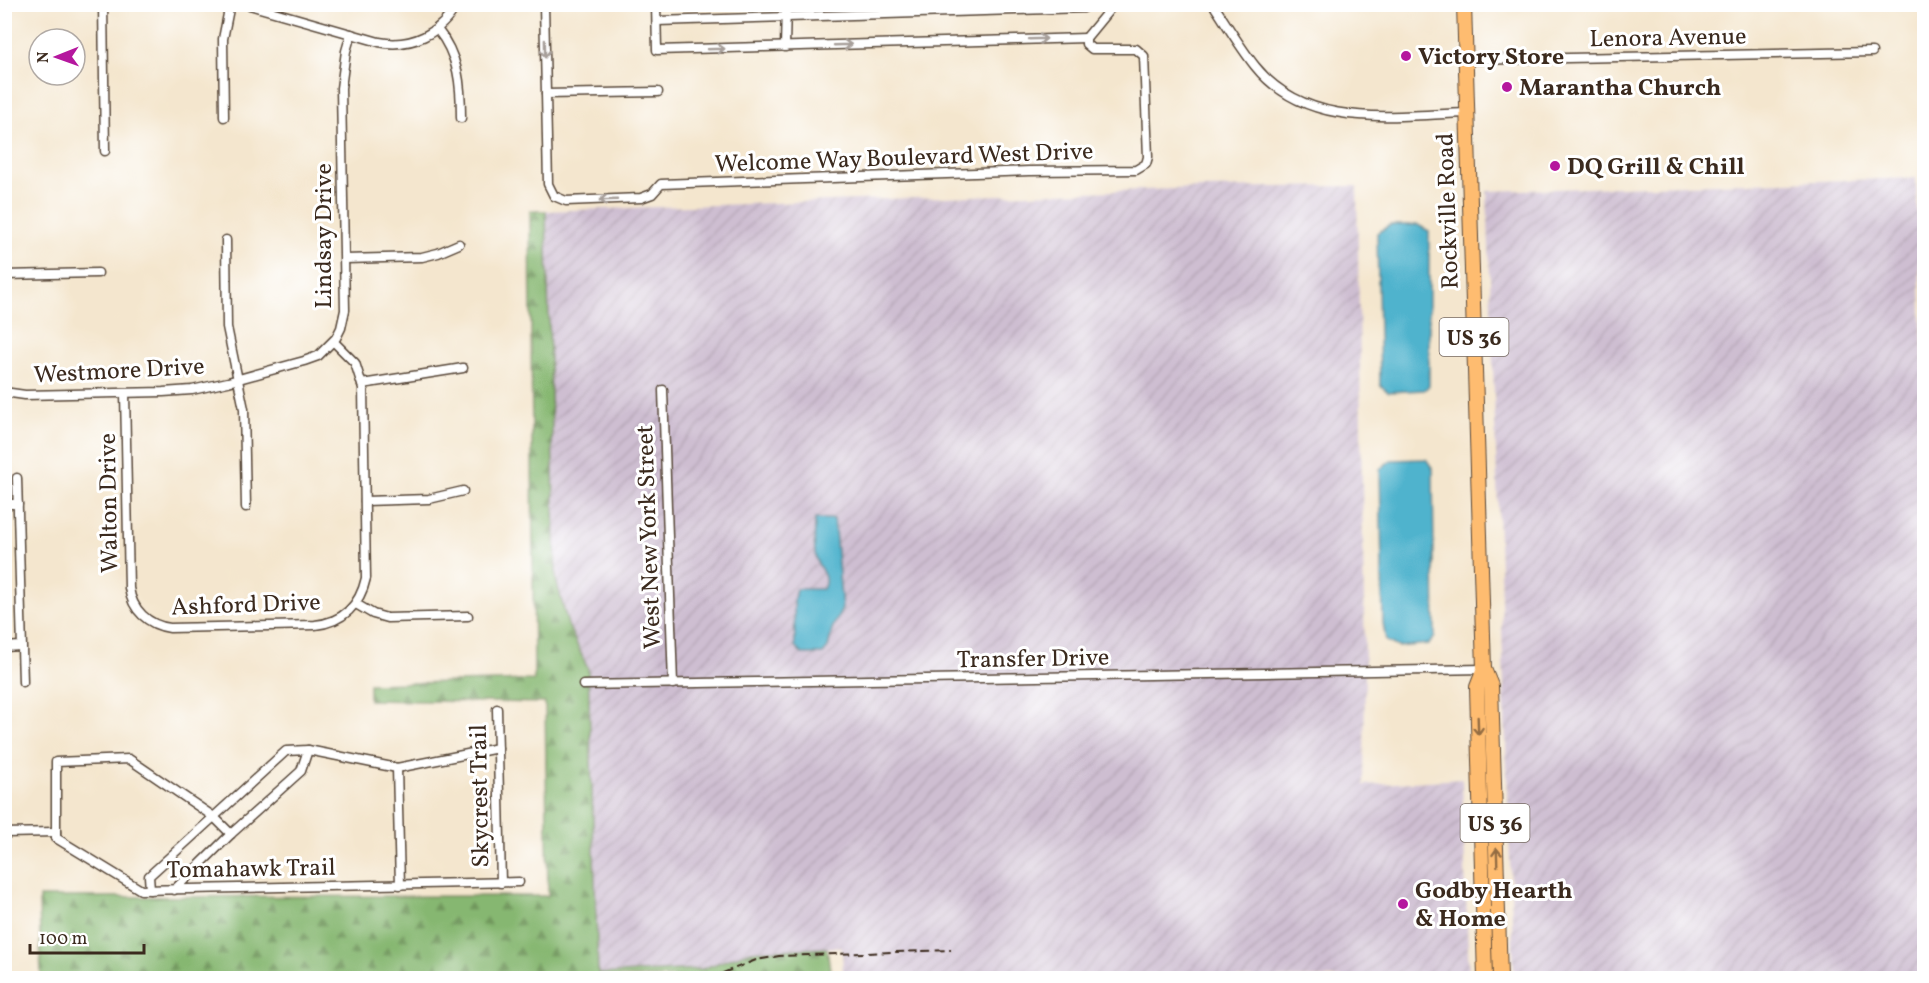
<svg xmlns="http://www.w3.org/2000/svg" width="1929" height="983" viewBox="0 0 1929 983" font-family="Vollkorn,serif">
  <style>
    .industrial { fill: url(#industrial-furrows) }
    .forest { fill: url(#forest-firs); stroke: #607048; stroke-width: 1.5 }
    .water { fill: #4fb3cd; stroke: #456e76; stroke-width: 1.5 }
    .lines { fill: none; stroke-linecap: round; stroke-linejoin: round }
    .minor-casing { stroke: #574638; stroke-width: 11 }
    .primary-casing { stroke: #574638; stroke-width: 16 }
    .minor { stroke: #fff; stroke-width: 8 }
    .primary { stroke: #febc70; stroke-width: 14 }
    .rail { stroke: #3b2a1e; stroke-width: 2; stroke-dasharray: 9 4.5; stroke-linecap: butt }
    .oneway { stroke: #a79f9a }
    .oneway2 { stroke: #936c43 }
    .poi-dot { fill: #b5179e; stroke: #fff; stroke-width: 2 }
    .labels { text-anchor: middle; stroke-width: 6; stroke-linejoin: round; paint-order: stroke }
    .shield { fill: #fff; stroke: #766a62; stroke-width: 1.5 }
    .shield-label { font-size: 22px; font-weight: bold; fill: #3b2a1e }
    .street-label { font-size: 24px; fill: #3b2a1e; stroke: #fff }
    .poi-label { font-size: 24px; font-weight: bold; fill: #3b2a1e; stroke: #fff; text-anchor: start }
  </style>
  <defs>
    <pattern id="industrial-furrows" width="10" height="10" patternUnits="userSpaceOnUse" patternTransform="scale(1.5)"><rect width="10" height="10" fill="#cebed1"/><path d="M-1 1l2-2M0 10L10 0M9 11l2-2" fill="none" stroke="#b2a3b3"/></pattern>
    <pattern id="forest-firs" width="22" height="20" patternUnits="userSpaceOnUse" patternTransform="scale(1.5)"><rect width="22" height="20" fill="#86b771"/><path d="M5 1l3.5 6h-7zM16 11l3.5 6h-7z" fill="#6f955c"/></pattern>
  </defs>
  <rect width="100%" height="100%" fill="#fff"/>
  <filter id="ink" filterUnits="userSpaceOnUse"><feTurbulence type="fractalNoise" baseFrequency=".0167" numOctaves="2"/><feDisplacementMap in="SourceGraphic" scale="12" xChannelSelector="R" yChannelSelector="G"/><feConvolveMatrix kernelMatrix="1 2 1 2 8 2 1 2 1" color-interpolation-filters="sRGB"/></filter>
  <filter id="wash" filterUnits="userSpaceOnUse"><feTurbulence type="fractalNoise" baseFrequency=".008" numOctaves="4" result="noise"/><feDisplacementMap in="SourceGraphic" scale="24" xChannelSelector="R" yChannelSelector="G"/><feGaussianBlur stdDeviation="1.35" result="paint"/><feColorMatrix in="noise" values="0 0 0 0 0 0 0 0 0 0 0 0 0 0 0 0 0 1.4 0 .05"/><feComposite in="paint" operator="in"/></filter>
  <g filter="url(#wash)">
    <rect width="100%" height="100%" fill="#f4e6ce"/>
    <g class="industrial">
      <polygon points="1916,178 1924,392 1924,978 1514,978 1487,191"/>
      <polygon points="1357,186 1365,660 1364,785 1462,779 1469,978 843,978 842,947 751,951 702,969 598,974 588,669 568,625 556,580 546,211 1201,188"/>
    </g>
    <polygon class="forest" points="530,211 546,211 556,580 568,625 588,669 598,974 702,969 751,951 827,948 831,977 41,978 39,897 548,896 545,703 369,700 369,684 534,680"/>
    <g class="water">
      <polygon points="1390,225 1418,225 1429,231 1429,386 1424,390 1388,392 1380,385 1377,233"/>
      <polygon points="1426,459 1433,469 1435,637 1429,644 1398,647 1386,641 1383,623 1380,469 1391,460"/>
      <path d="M815,519h19l8,90 -10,20 -4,19 -5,6h-21l-7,-8 -1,-47 2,-10h27c7,-13 -4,-19 -7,-31 -3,-12 -1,-26 -1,-39z"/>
    </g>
  </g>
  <g filter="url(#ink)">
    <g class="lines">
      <defs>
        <g id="minor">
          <polyline points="103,4 105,151"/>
          <path d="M246,4l133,38c32,6 62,-8 78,-38"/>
          <polyline points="544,4 548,184 554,196 566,201 641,198 652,194 661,184 1029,171 1136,170 1146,164 1148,157 1144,56 1136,49 1092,49 1086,44 1086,38"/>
          <polyline points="656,4 657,50 1086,38"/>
          <path d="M1213,4c14,21 27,43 42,62 52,65 139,49 212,47"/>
          <polyline points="657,21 1084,8 1087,4"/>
          <path d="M437,29c22,27 24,56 24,89"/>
          <polyline points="1086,38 1114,4"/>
          <polyline points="785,47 786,4"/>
          <polyline points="1465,60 1872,52"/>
          <polyline points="546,94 658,92"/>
          <polyline points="224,117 223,39 230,4"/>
          <polyline points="226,240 227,327 244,409 246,507"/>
          <polyline points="345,259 422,257 438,253 459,244"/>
          <polyline points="4,275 98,273"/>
          <polyline points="362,384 463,368"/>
          <polyline points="663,390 673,684"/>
          <polyline points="4,392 25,395 163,392 192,390 228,382 304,361 318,356 336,338 341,328 345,310 341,88 346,51 351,34"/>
          <path d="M125,393l4,195c3,22 19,37 41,40l145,-3c28,-3 45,-20 51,-47l-3,-190 -8,-25 -21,-21"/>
          <polyline points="17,478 23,682"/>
          <polyline points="365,501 429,499 463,491"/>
          <polyline points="4,504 18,504"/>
          <polyline points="356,604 373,614 387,618 468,616"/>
          <polyline points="4,647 21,646"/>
          <polyline points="583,685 1484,669"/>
          <polyline points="497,709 501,883"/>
          <polyline points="397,768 400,885"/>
          <polyline points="4,833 56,832"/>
          <polyline points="231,834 214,817 129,759 56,762 56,838 141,890 519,882"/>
          <polyline points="150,890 149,876 286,751 308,750 397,768 498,748"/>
          <polyline points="174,890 231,834 301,771 308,750"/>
        </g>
        <g id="primary">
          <polyline points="1464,4 1484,669 1491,686 1500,978"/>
          <polyline points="1484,669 1477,687 1485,978"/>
        </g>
      </defs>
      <use href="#minor" class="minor-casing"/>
      <use href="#primary" class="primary-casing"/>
      <use href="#minor" class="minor"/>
      <use href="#primary" class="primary"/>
      <g class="rail">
        <polyline points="1921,4 1924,80"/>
        <polyline points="710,978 756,960 779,956 951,950"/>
      </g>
    </g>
    <defs><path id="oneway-shaft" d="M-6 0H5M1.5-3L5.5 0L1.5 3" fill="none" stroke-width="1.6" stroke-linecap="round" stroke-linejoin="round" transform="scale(1.5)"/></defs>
    <g class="oneway">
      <use href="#oneway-shaft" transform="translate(1038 39) rotate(-2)"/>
      <use href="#oneway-shaft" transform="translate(843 45) rotate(-2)"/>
      <use href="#oneway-shaft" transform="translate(545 49) rotate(89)"/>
      <use href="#oneway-shaft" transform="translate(716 49) rotate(-2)"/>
      <use href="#oneway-shaft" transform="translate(608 200) rotate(178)"/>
    </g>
    <g class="oneway2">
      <use href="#oneway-shaft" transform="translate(1478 726) rotate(88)"/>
      <use href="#oneway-shaft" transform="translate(1497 857) rotate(-92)"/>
    </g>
  </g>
  <g class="poi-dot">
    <circle cx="1406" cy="56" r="6"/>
    <circle cx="1507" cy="87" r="6"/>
    <circle cx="1555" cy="166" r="6"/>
    <circle cx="1403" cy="904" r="6"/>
  </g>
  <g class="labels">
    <g class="shield">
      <rect x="1439.5" y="318" width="69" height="38" rx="4.5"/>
      <rect x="1460.5" y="804" width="69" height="38" rx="4.5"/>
    </g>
    <g class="shield-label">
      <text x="1474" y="345">US 36</text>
      <text x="1495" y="831">US 36</text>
    </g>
    <g class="street-label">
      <text transform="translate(1668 37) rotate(-1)" y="8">Lenora Avenue</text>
      <text transform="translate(904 157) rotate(-2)" y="8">Welcome Way Boulevard West Drive</text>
      <text transform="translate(1447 211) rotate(-92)" y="8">Rockville Road</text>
      <text transform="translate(323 236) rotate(-90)" y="8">Lindsay Drive</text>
      <text transform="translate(119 370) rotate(-3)" y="8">Westmore Drive</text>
      <text transform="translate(108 503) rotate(-91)" y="8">Walton Drive</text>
      <text transform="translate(648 537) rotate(-92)" y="8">West New York Street</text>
      <text transform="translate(246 604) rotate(-2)" y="8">Ashford Drive</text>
      <text transform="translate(1033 658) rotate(-1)" y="8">Transfer Drive</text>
      <text transform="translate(479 796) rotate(-91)" y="8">Skycrest Trail</text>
      <text transform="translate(251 868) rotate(-1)" y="8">Tomahawk Trail</text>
    </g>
    <g class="poi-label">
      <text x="1418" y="64">Victory Store</text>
      <text x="1519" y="95">Marantha Church</text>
      <text x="1567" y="174">DQ Grill &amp; Chill</text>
      <text x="1415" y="898">Godby Hearth<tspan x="1415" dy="28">&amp; Home</tspan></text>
    </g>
  </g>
  <rect width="1929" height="983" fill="none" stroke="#fff" stroke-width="24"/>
  <g transform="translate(57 57) rotate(269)"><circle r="28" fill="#ffffff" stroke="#b1aaa5" stroke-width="1.5"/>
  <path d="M0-4.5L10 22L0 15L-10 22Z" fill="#b5179e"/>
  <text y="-9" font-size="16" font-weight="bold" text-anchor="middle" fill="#3b2a1e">N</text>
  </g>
  <path d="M30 944v9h114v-9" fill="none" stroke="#3b2a1e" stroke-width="3"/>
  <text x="39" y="944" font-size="18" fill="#3b2a1e" stroke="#ffffff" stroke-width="4.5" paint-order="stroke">100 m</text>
</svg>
